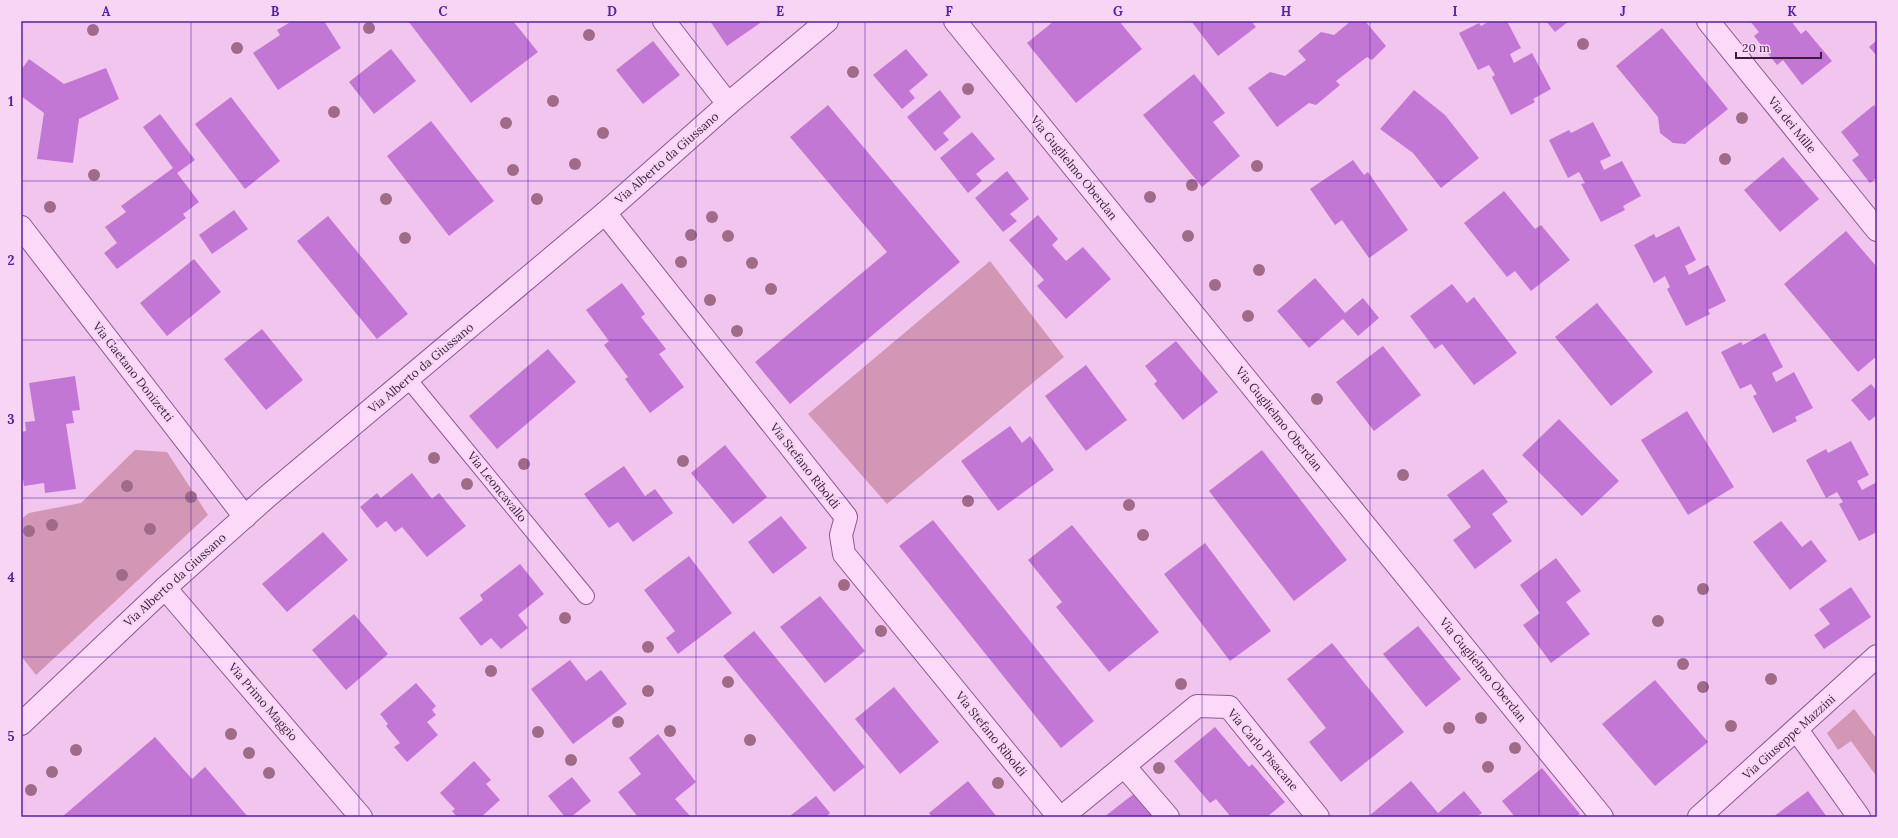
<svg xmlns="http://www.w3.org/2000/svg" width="1898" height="838" viewBox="0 0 1898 838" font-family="Lora,serif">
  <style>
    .green { fill: #d297b4 }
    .building { fill: #c277d4 }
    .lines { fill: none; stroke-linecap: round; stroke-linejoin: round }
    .lane-casing { stroke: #8b5890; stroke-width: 18 }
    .street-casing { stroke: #8b5890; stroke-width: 24 }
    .lane { stroke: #fcd9f9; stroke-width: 16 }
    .street { stroke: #fcd9f9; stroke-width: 22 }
    .tree { fill: #a06b89 }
    .grid { fill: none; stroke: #5422a5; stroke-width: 1; stroke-opacity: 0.55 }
    .labels { text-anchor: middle; stroke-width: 4; stroke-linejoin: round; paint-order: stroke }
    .street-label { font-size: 12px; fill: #3a1e3e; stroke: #f9d5f5 }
    .neatline { fill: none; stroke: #5422a5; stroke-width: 1.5 }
    .grid-label { font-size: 13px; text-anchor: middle; font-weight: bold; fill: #5422a5 }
  </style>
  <rect width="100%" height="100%" fill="#f2c5ee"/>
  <g class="green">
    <polygon points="990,261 1064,357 887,504 808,414"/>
    <polygon points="135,450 167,452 208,515 36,675 21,656 21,519 29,513 81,503"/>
    <polygon points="1854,709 1877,739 1877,777 1851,741 1838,750 1827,733"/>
  </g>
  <g class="building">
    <polygon points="292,21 324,21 341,48 278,90 253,53 280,35 277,30"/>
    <polygon points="408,21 513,21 538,52 471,103"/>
    <polygon points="710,21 763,21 727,46"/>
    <polygon points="1054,21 1119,21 1142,49 1076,103 1027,43"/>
    <polygon points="1191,21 1251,21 1256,27 1218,56"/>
    <polygon points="1351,21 1365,21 1386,46 1372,60 1367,57 1336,81 1340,85 1316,105 1309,103 1277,127 1248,88 1270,72 1285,76 1306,60 1298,51 1321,32 1334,35"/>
    <polygon points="1490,21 1507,21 1521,48 1510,54 1514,63 1532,53 1551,89 1533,99 1535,102 1511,115 1492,77 1495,75 1489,65 1478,70 1459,33 1479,23 1481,26"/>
    <polygon points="1546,21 1569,21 1555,32"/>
    <polygon points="1750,21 1791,21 1801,34 1806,30 1832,61 1802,85 1783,60 1777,65 1754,36 1759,32"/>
    <polygon points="1662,28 1728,109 1685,144 1673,143 1660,133 1658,117 1616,66"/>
    <polygon points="1877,40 1877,56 1869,47"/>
    <polygon points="653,41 680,75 643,104 616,70"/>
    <polygon points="391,49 416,81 374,114 349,82"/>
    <polygon points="906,49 928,75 909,91 915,98 902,109 873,75"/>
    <polygon points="29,59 64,84 106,68 119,99 79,119 73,163 37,159 44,113 21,96 21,70"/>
    <polygon points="1194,74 1225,113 1213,122 1240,156 1202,187 1143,115"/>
    <polygon points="940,90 961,117 943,133 949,140 935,151 907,117"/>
    <polygon points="1414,90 1445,115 1479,158 1441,188 1413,153 1380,129"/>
    <polygon points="231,97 280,161 245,189 195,124"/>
    <polygon points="828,105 960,262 790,404 755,362 887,252 790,137"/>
    <polygon points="1874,105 1877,109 1877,181 1875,179 1870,183 1852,160 1859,155 1841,132"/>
    <polygon points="160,114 195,160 177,173 199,202 183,214 186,218 117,269 104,253 117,243 105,227 126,212 121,206 173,168 143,127"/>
    <polygon points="431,121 494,201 449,236 387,156"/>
    <polygon points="1593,122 1611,156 1600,161 1604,170 1622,161 1641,196 1623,206 1625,210 1601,222 1581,184 1585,183 1579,172 1568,178 1549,140 1569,130 1571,133"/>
    <polygon points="972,132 995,159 976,174 982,181 968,193 940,158"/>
    <polygon points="1783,157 1819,199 1780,232 1744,190"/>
    <polygon points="1353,160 1364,175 1368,172 1408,230 1369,258 1342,220 1335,225 1310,189"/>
    <polygon points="1007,171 1029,199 1010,214 1017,221 1003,232 975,198"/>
    <polygon points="1504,191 1535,229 1541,225 1570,260 1531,291 1515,271 1507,277 1464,223"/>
    <polygon points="234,210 248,229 212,254 199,235"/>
    <polygon points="1038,215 1058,239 1052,245 1066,261 1083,247 1111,279 1066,319 1037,286 1044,280 1009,240"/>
    <polygon points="328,216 408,314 377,339 297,241"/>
    <polygon points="1679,226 1696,260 1685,266 1689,275 1708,265 1726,301 1708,310 1710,314 1686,326 1667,289 1670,287 1665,276 1654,283 1634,245 1654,234 1656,238"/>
    <polygon points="1846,231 1877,267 1877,356 1858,372 1784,284"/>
    <polygon points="194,259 221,292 167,336 140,303"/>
    <polygon points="1315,278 1345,313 1363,298 1379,318 1358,336 1343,319 1309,348 1277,311"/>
    <polygon points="622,283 645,314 641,317 666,349 659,354 684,387 650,413 625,379 628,377 604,345 609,341 586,310"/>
    <polygon points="1452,284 1467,303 1474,297 1517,353 1474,385 1442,344 1435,349 1410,316"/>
    <polygon points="1597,303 1653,372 1611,406 1555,337"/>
    <polygon points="262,329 303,380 266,410 224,359"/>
    <polygon points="1765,333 1783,367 1772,373 1776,382 1794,372 1813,408 1795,417 1797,421 1773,433 1753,396 1757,394 1751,384 1740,389 1721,352 1741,342 1743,345"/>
    <polygon points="1176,341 1218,392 1183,420 1154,384 1157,381 1145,366"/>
    <polygon points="1383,346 1421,395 1374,431 1336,382"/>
    <polygon points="548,349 576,382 497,449 469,416"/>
    <polygon points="1086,365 1127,420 1086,451 1045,396"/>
    <polygon points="75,376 80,410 72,411 74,423 66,424 76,489 45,493 44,483 24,486 23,480 21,480 21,432 26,431 25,422 35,421 29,383"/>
    <polygon points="1871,384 1877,391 1877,415 1869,421 1851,400"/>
    <polygon points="1687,411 1734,487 1688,515 1641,440"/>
    <polygon points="1559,419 1619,481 1582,516 1522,455"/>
    <polygon points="1010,426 1022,443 1030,436 1054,470 998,511 961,461"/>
    <polygon points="1851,441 1869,475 1857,481 1862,490 1877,482 1877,532 1859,541 1839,504 1843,502 1837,492 1826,498 1806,460 1826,449 1828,453"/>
    <polygon points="725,445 767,497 733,524 691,473"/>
    <polygon points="1262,450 1347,560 1294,601 1209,491"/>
    <polygon points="624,466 645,496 655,489 673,513 633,542 618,522 609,528 584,494"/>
    <polygon points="1483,469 1508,502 1492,514 1512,541 1475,569 1453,540 1471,527 1447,495"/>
    <polygon points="412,473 432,499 439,493 466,526 427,557 402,527 395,532 386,521 377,528 360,507 377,493 381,498"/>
    <polygon points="781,516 807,548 773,574 748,542"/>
    <polygon points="933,520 1094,721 1061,748 899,546"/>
    <polygon points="1781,521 1802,547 1811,540 1827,561 1790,590 1753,542"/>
    <polygon points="1072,525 1159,632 1109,672 1056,607 1062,602 1028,560"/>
    <polygon points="323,532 348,560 287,612 262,584"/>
    <polygon points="1205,543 1271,631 1230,661 1164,574"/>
    <polygon points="689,556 732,613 678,654 666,638 675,631 644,590"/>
    <polygon points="1556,558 1581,591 1566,602 1590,634 1551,663 1523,625 1540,613 1520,585"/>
    <polygon points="520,564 544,594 518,615 528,628 501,649 491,638 481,646 459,618 483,600 480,595"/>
    <polygon points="1851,587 1871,617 1824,649 1814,635 1830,624 1819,609"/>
    <polygon points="820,596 865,651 825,683 780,627"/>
    <polygon points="354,614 388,654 346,690 312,650"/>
    <polygon points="1418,626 1461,679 1426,707 1383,654"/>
    <polygon points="754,631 865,767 834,792 723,656"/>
    <polygon points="1332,643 1404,732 1341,782 1309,742 1326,728 1287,679"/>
    <polygon points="570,660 586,681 601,670 627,704 573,744 531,689"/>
    <polygon points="1655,680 1708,742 1655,786 1602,724"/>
    <polygon points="416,683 436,706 432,710 436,715 427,722 438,735 407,762 394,747 400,743 386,726 388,724 380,714"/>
    <polygon points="894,687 939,742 900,774 855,719"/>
    <polygon points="1215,727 1249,767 1252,764 1285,802 1267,817 1231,817 1216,799 1210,803 1174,761"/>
    <polygon points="658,734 696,782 675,799 690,816 688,817 638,817 618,792 641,774 629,758"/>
    <polygon points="155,737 192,779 205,767 248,817 62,817"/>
    <polygon points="474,761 491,780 486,784 500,800 481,817 457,817 452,811 455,809 440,793"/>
    <polygon points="1542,768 1580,814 1576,817 1515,817 1502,801"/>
    <polygon points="572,777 591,801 571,817 565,817 548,796"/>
    <polygon points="968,781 997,817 932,817 929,813"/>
    <polygon points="1411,781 1438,813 1464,791 1482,813 1476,817 1370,817 1369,816"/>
    <polygon points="1808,791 1827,817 1773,817"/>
    <polygon points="1135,793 1153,817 1104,817"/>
    <polygon points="816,796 830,813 826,817 792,817 791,815"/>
  </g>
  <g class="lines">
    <defs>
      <polyline id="lane" points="408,379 586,596"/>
      <g id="street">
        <polyline points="664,21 728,104"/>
        <polyline points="955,21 1602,817"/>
        <polyline points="1708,21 1877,230"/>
        <polyline points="605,213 846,517 841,535 844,554 1059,817"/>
        <polyline points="21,227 245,517"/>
        <polyline points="165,588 361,817"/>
        <polyline points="21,724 165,588 268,496 605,213 728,104 827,21"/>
        <polyline points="1797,730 1859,817"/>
        <polyline points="1125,767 1168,817"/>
        <polyline points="1062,817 1197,706 1229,707 1318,817"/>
        <polyline points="1699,817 1877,656"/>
      </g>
    </defs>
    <use href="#lane" class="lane-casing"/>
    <use href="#street" class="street-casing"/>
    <use href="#lane" class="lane"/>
    <use href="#street" class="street"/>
  </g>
  <g class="tree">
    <circle cx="369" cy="28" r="6"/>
    <circle cx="93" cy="30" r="6"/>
    <circle cx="589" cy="35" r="6"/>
    <circle cx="1583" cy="44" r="6"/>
    <circle cx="237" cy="48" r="6"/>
    <circle cx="853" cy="72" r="6"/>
    <circle cx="968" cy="89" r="6"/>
    <circle cx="553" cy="101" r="6"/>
    <circle cx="334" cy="112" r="6"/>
    <circle cx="1742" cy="118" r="6"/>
    <circle cx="506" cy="123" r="6"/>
    <circle cx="603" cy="133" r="6"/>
    <circle cx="1725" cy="159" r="6"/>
    <circle cx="575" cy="164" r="6"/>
    <circle cx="1257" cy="166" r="6"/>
    <circle cx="513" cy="170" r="6"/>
    <circle cx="94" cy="175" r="6"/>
    <circle cx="1192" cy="185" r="6"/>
    <circle cx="1150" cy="197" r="6"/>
    <circle cx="386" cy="199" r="6"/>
    <circle cx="537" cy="199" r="6"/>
    <circle cx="50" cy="207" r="6"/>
    <circle cx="712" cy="217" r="6"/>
    <circle cx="691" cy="235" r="6"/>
    <circle cx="728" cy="236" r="6"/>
    <circle cx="1188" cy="236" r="6"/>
    <circle cx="405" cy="238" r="6"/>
    <circle cx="681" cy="262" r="6"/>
    <circle cx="752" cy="263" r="6"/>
    <circle cx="1259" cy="270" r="6"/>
    <circle cx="1215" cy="285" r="6"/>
    <circle cx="771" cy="289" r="6"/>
    <circle cx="710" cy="300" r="6"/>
    <circle cx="1248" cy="316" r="6"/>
    <circle cx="737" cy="331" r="6"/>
    <circle cx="1317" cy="399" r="6"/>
    <circle cx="434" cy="458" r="6"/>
    <circle cx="683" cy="461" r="6"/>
    <circle cx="524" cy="464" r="6"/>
    <circle cx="1403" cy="475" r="6"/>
    <circle cx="467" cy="484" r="6"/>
    <circle cx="127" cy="486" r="6"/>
    <circle cx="191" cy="497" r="6"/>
    <circle cx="968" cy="501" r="6"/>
    <circle cx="1129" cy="505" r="6"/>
    <circle cx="52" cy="525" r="6"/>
    <circle cx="150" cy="529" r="6"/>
    <circle cx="29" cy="531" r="6"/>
    <circle cx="1143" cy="535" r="6"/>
    <circle cx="122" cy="575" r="6"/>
    <circle cx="844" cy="585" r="6"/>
    <circle cx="1703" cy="589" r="6"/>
    <circle cx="565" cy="618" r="6"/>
    <circle cx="1658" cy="621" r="6"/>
    <circle cx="881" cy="631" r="6"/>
    <circle cx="648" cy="647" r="6"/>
    <circle cx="1683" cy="664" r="6"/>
    <circle cx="491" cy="671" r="6"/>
    <circle cx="1771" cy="679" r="6"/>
    <circle cx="728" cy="682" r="6"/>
    <circle cx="1181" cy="684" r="6"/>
    <circle cx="1703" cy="687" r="6"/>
    <circle cx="648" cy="691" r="6"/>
    <circle cx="1481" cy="718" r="6"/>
    <circle cx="618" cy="722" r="6"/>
    <circle cx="1731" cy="726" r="6"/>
    <circle cx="1449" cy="728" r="6"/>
    <circle cx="670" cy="731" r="6"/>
    <circle cx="538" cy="732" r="6"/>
    <circle cx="231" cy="734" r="6"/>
    <circle cx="750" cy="740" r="6"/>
    <circle cx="1515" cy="748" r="6"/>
    <circle cx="76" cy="750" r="6"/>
    <circle cx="249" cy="753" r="6"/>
    <circle cx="571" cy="760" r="6"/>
    <circle cx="1488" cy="767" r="6"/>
    <circle cx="1159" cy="768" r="6"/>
    <circle cx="52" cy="772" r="6"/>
    <circle cx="269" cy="773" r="6"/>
    <circle cx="998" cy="783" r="6"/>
    <circle cx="31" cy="790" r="6"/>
  </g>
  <path class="grid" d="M191,21v796M359,21v796M528,21v796M696,21v796M865,21v796M1033,21v796M1202,21v796M1370,21v796M1539,21v796M1707,21v796M21,181h1856M21,340h1856M21,498h1856M21,657h1856"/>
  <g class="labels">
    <g class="street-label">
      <text transform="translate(1792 125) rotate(51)" y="4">Via dei Mille</text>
      <text transform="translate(667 158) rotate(-41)" y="4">Via Alberto da Giussano</text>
      <text transform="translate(1074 168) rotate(51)" y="4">Via Guglielmo Oberdan</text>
      <text transform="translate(421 368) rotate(-40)" y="4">Via Alberto da Giussano</text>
      <text transform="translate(133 372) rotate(52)" y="4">Via Gaetano Donizetti</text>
      <text transform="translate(1279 419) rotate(51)" y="4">Via Guglielmo Oberdan</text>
      <text transform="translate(805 466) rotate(52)" y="4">Via Stefano Riboldi</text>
      <text transform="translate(497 487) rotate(51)" y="4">Via Leoncavallo</text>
      <text transform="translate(175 580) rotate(-42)" y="4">Via Alberto da Giussano</text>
      <text transform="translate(1483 670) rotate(51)" y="4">Via Guglielmo Oberdan</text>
      <text transform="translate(263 702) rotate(49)" y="4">Via Primo Maggio</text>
      <text transform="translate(991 734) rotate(51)" y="4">Via Stefano Riboldi</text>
      <text transform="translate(1789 737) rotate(-42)" y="4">Via Giuseppe Mazzini</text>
      <text transform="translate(1263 750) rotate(50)" y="4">Via Carlo Pisacane</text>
    </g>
  </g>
  <rect width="1898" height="838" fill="none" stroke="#f9d5f5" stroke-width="44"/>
  <path d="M1736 52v6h85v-6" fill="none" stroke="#3a1e3e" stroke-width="2"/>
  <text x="1742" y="52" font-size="12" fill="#3a1e3e" stroke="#f9d5f5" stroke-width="3" paint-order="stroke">20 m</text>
  <rect x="22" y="22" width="1854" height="794" class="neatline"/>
  <g class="grid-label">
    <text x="106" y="16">A</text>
    <text x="275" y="16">B</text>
    <text x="443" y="16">C</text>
    <text x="612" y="16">D</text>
    <text x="780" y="16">E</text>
    <text x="949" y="16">F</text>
    <text x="1118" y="16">G</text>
    <text x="1286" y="16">H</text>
    <text x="1455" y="16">I</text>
    <text x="1623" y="16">J</text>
    <text x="1792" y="16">K</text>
    <text x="11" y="106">1</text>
    <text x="11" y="265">2</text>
    <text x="11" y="424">3</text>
    <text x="11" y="582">4</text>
    <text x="11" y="741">5</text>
  </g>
</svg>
